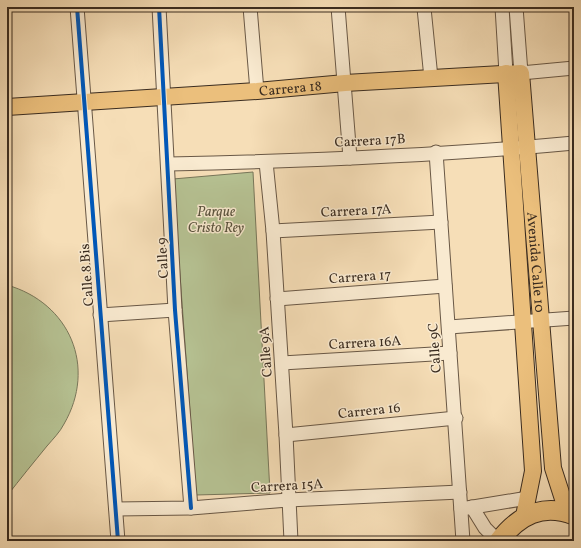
<svg xmlns="http://www.w3.org/2000/svg" width="581" height="548" viewBox="0 0 581 548" font-family="Vollkorn,serif">
  <style>
    .green { fill: #b6c293; stroke: #78775a }
    .lines { fill: none; stroke-linecap: round; stroke-linejoin: round }
    .minor-casing { stroke: #695846; stroke-width: 15 }
    .major-casing { stroke: #3a2c20; stroke-width: 18 }
    .highway-casing { stroke: #3a2c20; stroke-width: 21 }
    .minor { stroke: #f9ead0; stroke-width: 13 }
    .major { stroke: #ebbf7c; stroke-width: 16 }
    .highway { stroke: #ebbf7c; stroke-width: 19 }
    .cycleway-casing { stroke: #f9ead0; stroke-width: 6 }
    .cycleway { stroke: #0057b8; stroke-width: 4 }
    .labels { text-anchor: middle; stroke-width: 3; stroke-linejoin: round; paint-order: stroke }
    .street-label { font-size: 14px; fill: #3a2c20; stroke: #f9ead0 }
    .park-label { font-size: 14px; font-style: italic; fill: #59523d; stroke: #f9ead0 }
  </style>
  <rect width="100%" height="100%" fill="#f6deb7"/>
  <filter id="stains"><feTurbulence type="fractalNoise" baseFrequency=".005" numOctaves="4"/><feColorMatrix values="0 0 0 0 .2 0 0 0 0 .09 0 0 0 0 .02 0 0 0 .5 -.17"/></filter>
  <radialGradient id="worn" r=".72"><stop offset=".6" stop-color="#630" stop-opacity="0"/><stop offset="1" stop-color="#630" stop-opacity=".3"/></radialGradient>
  <g class="green">
    <polygon points="253,172 270,493 196,495 173,179"/>
    <path d="M7,285c63,18 90,82 57,139 -4,8 -11,15 -17,22 -13,16 -27,33 -40,50z"/>
  </g>
  <g class="lines">
    <defs>
      <g id="minor">
        <polyline points="77,7 118,541"/>
        <polyline points="159,7 175,310 191,508"/>
        <polyline points="250,7 257,91"/>
        <polyline points="338,7 350,158"/>
        <polyline points="502,7 506,73"/>
        <polyline points="516,7 521,73 574,68"/>
        <polyline points="424,8 431,78"/>
        <polyline points="436,152 463,541"/>
        <polyline points="266,162 273,231 286,435 291,541"/>
        <path d="M169,164c135,-3 270,-8 405,-21"/>
        <polyline points="273,231 441,222"/>
        <polyline points="277,299 445,286"/>
        <polyline points="100,315 175,310"/>
        <polyline points="449,327 574,318"/>
        <polyline points="282,363 450,353"/>
        <polyline points="286,435 456,418"/>
        <polyline points="472,507 485,528 498,541"/>
        <polyline points="116,509 191,508 288,500 460,492"/>
        <polyline points="461,509 528,498"/>
      </g>
      <g id="major">
        <polyline points="506,73 533,471 524,516"/>
        <path id="s1" d="M7,107l250,-16 88,-8 176,-10 32,395 10,31 11,13"/>
      </g>
      <path id="highway" d="M499,541c20,-26 43,-38 75,-26"/>
    </defs>
    <use href="#minor" class="minor-casing"/>
    <use href="#major" class="major-casing"/>
    <use href="#highway" class="highway-casing"/>
    <use href="#minor" class="minor"/>
    <use href="#major" class="major"/>
    <use href="#highway" class="highway"/>
    <defs>
      <g id="cycleway">
        <polyline points="77,7 118,541"/>
        <polyline points="159,7 175,310 191,508"/>
      </g>
    </defs>
    <use href="#cycleway" class="cycleway-casing"/>
    <use href="#cycleway" class="cycleway"/>
  </g>
  <g class="labels">
    <g class="street-label">
      <text dy="5" stroke="none"><textPath href="#s1" startOffset="284">Carrera 18</textPath></text>
      <text transform="translate(370 140) rotate(-3)" y="5">Carrera 17B</text>
      <text transform="translate(356 210) rotate(-3)" y="5">Carrera 17A</text>
      <text transform="translate(162 258) rotate(-93)" y="5">Calle 9</text>
      <text dy="5" stroke="none"><textPath href="#s1" startOffset="705">Avenida Calle 10</textPath></text>
      <text transform="translate(86 275) rotate(-94)" y="5">Calle 8 Bis</text>
      <text transform="translate(360 276) rotate(-4)" y="5">Carrera 17</text>
      <text transform="translate(365 342) rotate(-3)" y="5">Carrera 16A</text>
      <text transform="translate(434 348) rotate(-94)" y="5">Calle 9C</text>
      <text transform="translate(265 352) rotate(-94)" y="5">Calle 9A</text>
      <text transform="translate(369 410) rotate(-6)" y="5">Carrera 16</text>
      <text transform="translate(287 485) rotate(-3)" y="5">Carrera 15A</text>
    </g>
    <g class="park-label">
      <text x="216" y="216">Parque<tspan x="216" dy="16">Cristo Rey</tspan></text>
    </g>
  </g>
  <rect width="581" height="548" fill="none" stroke="#f6deb7" stroke-width="24"/>
  <rect x="8" y="8" width="565" height="532" fill="none" stroke="#3a2c20" stroke-width="2"/>
  <rect x="12" y="12" width="557" height="524" fill="none" stroke="#3a2c20"/>
  <rect width="100%" height="100%" filter="url(#stains)"/>
  <rect width="100%" height="100%" fill="url(#worn)"/>
</svg>
